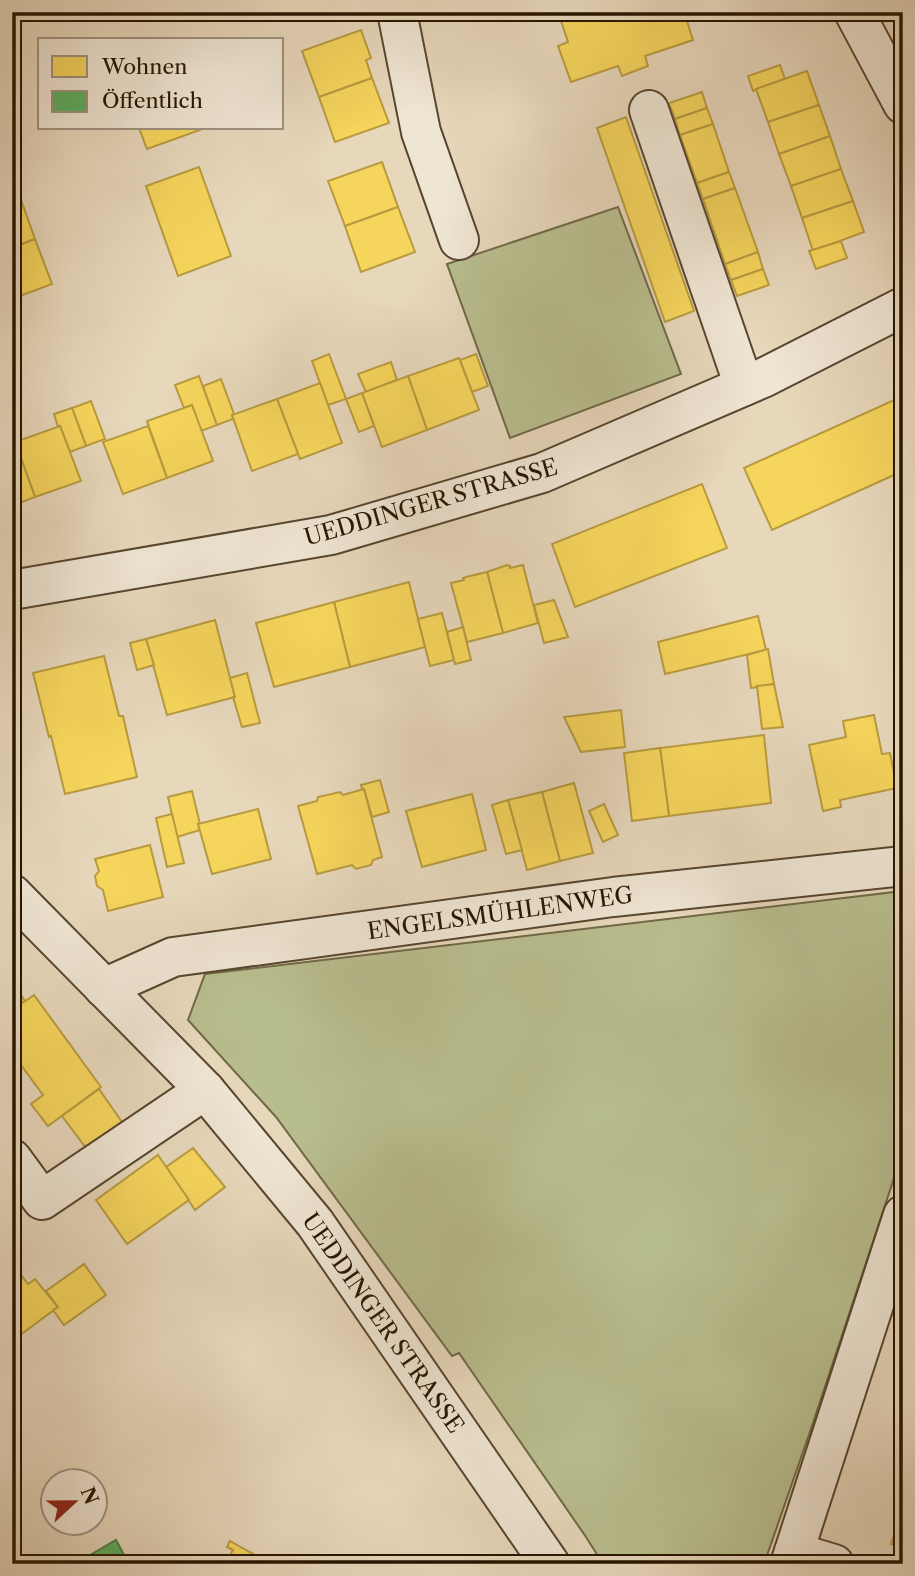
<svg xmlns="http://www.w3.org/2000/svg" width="915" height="1576" viewBox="0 0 915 1576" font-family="'Libre Caslon Text',serif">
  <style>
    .green { fill: #b8bd8e; stroke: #706947; stroke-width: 2 }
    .homes { fill: #f6d55c; stroke: #b89b40; stroke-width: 2 }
    .public { fill: #5aae61; stroke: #4b8044; stroke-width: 2 }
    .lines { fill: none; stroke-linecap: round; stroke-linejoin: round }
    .minor-casing { stroke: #57462f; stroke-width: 42 }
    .minor { stroke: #efe5d3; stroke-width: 38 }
    .labels { text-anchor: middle; stroke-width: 7; stroke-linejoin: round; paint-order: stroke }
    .street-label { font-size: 23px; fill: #271500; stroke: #efe5d3 }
  </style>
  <rect width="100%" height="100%" fill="#e7d7bb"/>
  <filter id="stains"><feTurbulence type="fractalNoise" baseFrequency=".00286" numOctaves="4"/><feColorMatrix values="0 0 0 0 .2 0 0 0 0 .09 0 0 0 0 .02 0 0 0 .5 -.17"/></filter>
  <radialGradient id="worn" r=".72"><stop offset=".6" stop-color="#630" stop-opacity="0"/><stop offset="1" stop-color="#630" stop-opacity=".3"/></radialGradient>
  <g class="green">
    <polygon points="618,207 681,374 510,438 447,264"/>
    <polygon points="903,891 903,1151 811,1429 764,1564 603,1564 586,1537 459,1353 452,1356 276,1117 188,1020 205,974"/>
  </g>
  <g class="homes">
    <polygon points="113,12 142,12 117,21"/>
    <polygon points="558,12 684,12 693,40 645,56 648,66 622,76 618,66 571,82 558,46 568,42"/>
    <polygon points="361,30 371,58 366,60 372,78 319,97 302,51"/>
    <polygon points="780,65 785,79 753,91 748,76"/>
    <polygon points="807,71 819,105 768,122 756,89"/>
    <polygon points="372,78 389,123 335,142 319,97"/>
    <polygon points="702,92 707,108 675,119 669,103"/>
    <polygon points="819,105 830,136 779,154 768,122"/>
    <polygon points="707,108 713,124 680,135 675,119"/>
    <polygon points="626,117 694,311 665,322 597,128"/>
    <polygon points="713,124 729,172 697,183 680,135"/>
    <polygon points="139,128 199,128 200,130 147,149"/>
    <polygon points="830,136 841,169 791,186 779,154"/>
    <polygon points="382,162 398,207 345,226 328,181"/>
    <polygon points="199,167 231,256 178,276 146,186"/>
    <polygon points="841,169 853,201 802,218 791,186"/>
    <polygon points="729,172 735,188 703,199 697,183"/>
    <polygon points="735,188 758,252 725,264 703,199"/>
    <polygon points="16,197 21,200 35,239 12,248 12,199"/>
    <polygon points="853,201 864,232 813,251 802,218"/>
    <polygon points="398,207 415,252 361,272 345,226"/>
    <polygon points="35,239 52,284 12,299 12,248"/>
    <polygon points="841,241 847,258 816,269 809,251"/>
    <polygon points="758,252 763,269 731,280 725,264"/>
    <polygon points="763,269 769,285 737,296 731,280"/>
    <polygon points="329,354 346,399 328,405 312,361"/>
    <polygon points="476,354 488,386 472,392 460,360"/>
    <polygon points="459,358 479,410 427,430 408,376"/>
    <polygon points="391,362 397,380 366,392 358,374"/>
    <polygon points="199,376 217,425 201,431 192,405 184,408 175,385"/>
    <polygon points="408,376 427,430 382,447 362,393"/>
    <polygon points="221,379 234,414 232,415 233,419 217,425 203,386"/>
    <polygon points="320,383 342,443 300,459 277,399"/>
    <polygon points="362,393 374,426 359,432 346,399"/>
    <polygon points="277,399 298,454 252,471 232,415"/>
    <polygon points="894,400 903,419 903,471 772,530 744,468"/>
    <polygon points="91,401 105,439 86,446 72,408"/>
    <polygon points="192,405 213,461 167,478 147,421"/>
    <polygon points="72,408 86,446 70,452 60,426 58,427 54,414"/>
    <polygon points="60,426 81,481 35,497 15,442"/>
    <polygon points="148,426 167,478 123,494 103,442"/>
    <polygon points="15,442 35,497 12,506 12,443"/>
    <polygon points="702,484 727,548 575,607 552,544"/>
    <polygon points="507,565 510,566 510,568 523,565 538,623 503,633 487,572"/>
    <polygon points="487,572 503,633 467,642 451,583 464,580 463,578 466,577"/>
    <polygon points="409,582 425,647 350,667 334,602"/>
    <polygon points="554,600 568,637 544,643 534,605"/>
    <polygon points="334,602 350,667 274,687 256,623"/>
    <polygon points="442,613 454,660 430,666 418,619"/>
    <polygon points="758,616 766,650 665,674 658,642"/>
    <polygon points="215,620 235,697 167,715 146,639"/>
    <polygon points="463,627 471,660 455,664 447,632"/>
    <polygon points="146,639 154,665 137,670 130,643"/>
    <polygon points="768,649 774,684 751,688 747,655"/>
    <polygon points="104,656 119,716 123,716 137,777 65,794 51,736 49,737 33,673"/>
    <polygon points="247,673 260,723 242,727 233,697 235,697 230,678"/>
    <polygon points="774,684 783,727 762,729 757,686"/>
    <polygon points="621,710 625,747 581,752 564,717"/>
    <polygon points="874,715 882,754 890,753 897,788 840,800 841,807 823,811 809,745 846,737 843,721"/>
    <polygon points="764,735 771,803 669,816 660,748"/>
    <polygon points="660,748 669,816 632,821 624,753"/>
    <polygon points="380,780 389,812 372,817 364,789 362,789 361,785"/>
    <polygon points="574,783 593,853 560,861 542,792"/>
    <polygon points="364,789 382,857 373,860 371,865 356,869 352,865 317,874 298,806 317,801 318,797 340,792 343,795"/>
    <polygon points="192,791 200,824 198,824 200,830 177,837 168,797"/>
    <polygon points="542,792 560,861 527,870 508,800"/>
    <polygon points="472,794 486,850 422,867 406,811"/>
    <polygon points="508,800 522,850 506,854 492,805"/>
    <polygon points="604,804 618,835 603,842 589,811"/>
    <polygon points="258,809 271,859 212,874 198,824"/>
    <polygon points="172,814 184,863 167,867 156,818"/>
    <polygon points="150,845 163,897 108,911 103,890 97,886 95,876 99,871 95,859"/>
    <polygon points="12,983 25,1001 12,1010"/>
    <polygon points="34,995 101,1087 48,1126 31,1104 43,1095 12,1053 12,1010"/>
    <polygon points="99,1089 122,1122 86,1148 62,1116"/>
    <polygon points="193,1148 225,1187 195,1210 166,1167"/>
    <polygon points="158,1155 189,1200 127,1244 96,1200"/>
    <polygon points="13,1264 28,1284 35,1279 58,1307 12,1341"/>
    <polygon points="84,1264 106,1295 64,1325 53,1310 58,1307 46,1291"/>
    <polygon points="903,1508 903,1548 891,1544"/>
    <polygon points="230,1541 271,1564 225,1564 233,1550 227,1547"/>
  </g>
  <polygon class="public" points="116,1540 129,1564 75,1564"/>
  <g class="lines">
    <defs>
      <g id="minor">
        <polyline points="397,12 421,132 459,240"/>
        <polyline points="854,12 903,104"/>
        <polyline points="649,110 744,386"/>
        <polyline points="12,590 331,535 542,473 763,378 903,307"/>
        <polyline points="12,894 205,1090 315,1223 550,1564"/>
        <polyline points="104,988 173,957 613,897 903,866"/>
        <polyline points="12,1159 42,1200 205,1090"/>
        <polyline points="794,1552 834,1564"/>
        <polyline points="790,1564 903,1215"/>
      </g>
    </defs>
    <use href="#minor" class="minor-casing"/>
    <use href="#minor" class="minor"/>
  </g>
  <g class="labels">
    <g class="street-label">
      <text transform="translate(431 502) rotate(-16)" y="8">UEDDINGER STRASSE</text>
      <text transform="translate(500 913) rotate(-8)" y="8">ENGELSMÜHLENWEG</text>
      <text transform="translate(383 1323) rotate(55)" y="8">UEDDINGER STRASSE</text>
    </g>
  </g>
  <rect width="915" height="1576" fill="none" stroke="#e7d7bb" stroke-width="42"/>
  <rect x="14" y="14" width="887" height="1548" fill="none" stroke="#271500" stroke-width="3.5"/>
  <rect x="21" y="21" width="873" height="1534" fill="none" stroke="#271500" stroke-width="2"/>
  <rect x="38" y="38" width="245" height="91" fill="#efe5d3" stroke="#9f927f" stroke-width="2"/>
  <rect x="52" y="56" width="35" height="21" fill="#f6d55c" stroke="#9f927f" stroke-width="2"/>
  <text x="102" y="74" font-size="21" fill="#271500">Wohnen</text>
  <rect x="52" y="91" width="35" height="21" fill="#5aae61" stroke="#9f927f" stroke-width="2"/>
  <text x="102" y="108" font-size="21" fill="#271500">Öffentlich</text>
  <g transform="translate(74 1502) rotate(68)"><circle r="33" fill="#efe5d3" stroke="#9f927f" stroke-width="2"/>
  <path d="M0-5L12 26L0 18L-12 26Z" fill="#8f2418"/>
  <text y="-10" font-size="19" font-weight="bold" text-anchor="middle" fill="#271500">N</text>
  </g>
  <rect width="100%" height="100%" filter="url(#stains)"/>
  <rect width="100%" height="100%" fill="url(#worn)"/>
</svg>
